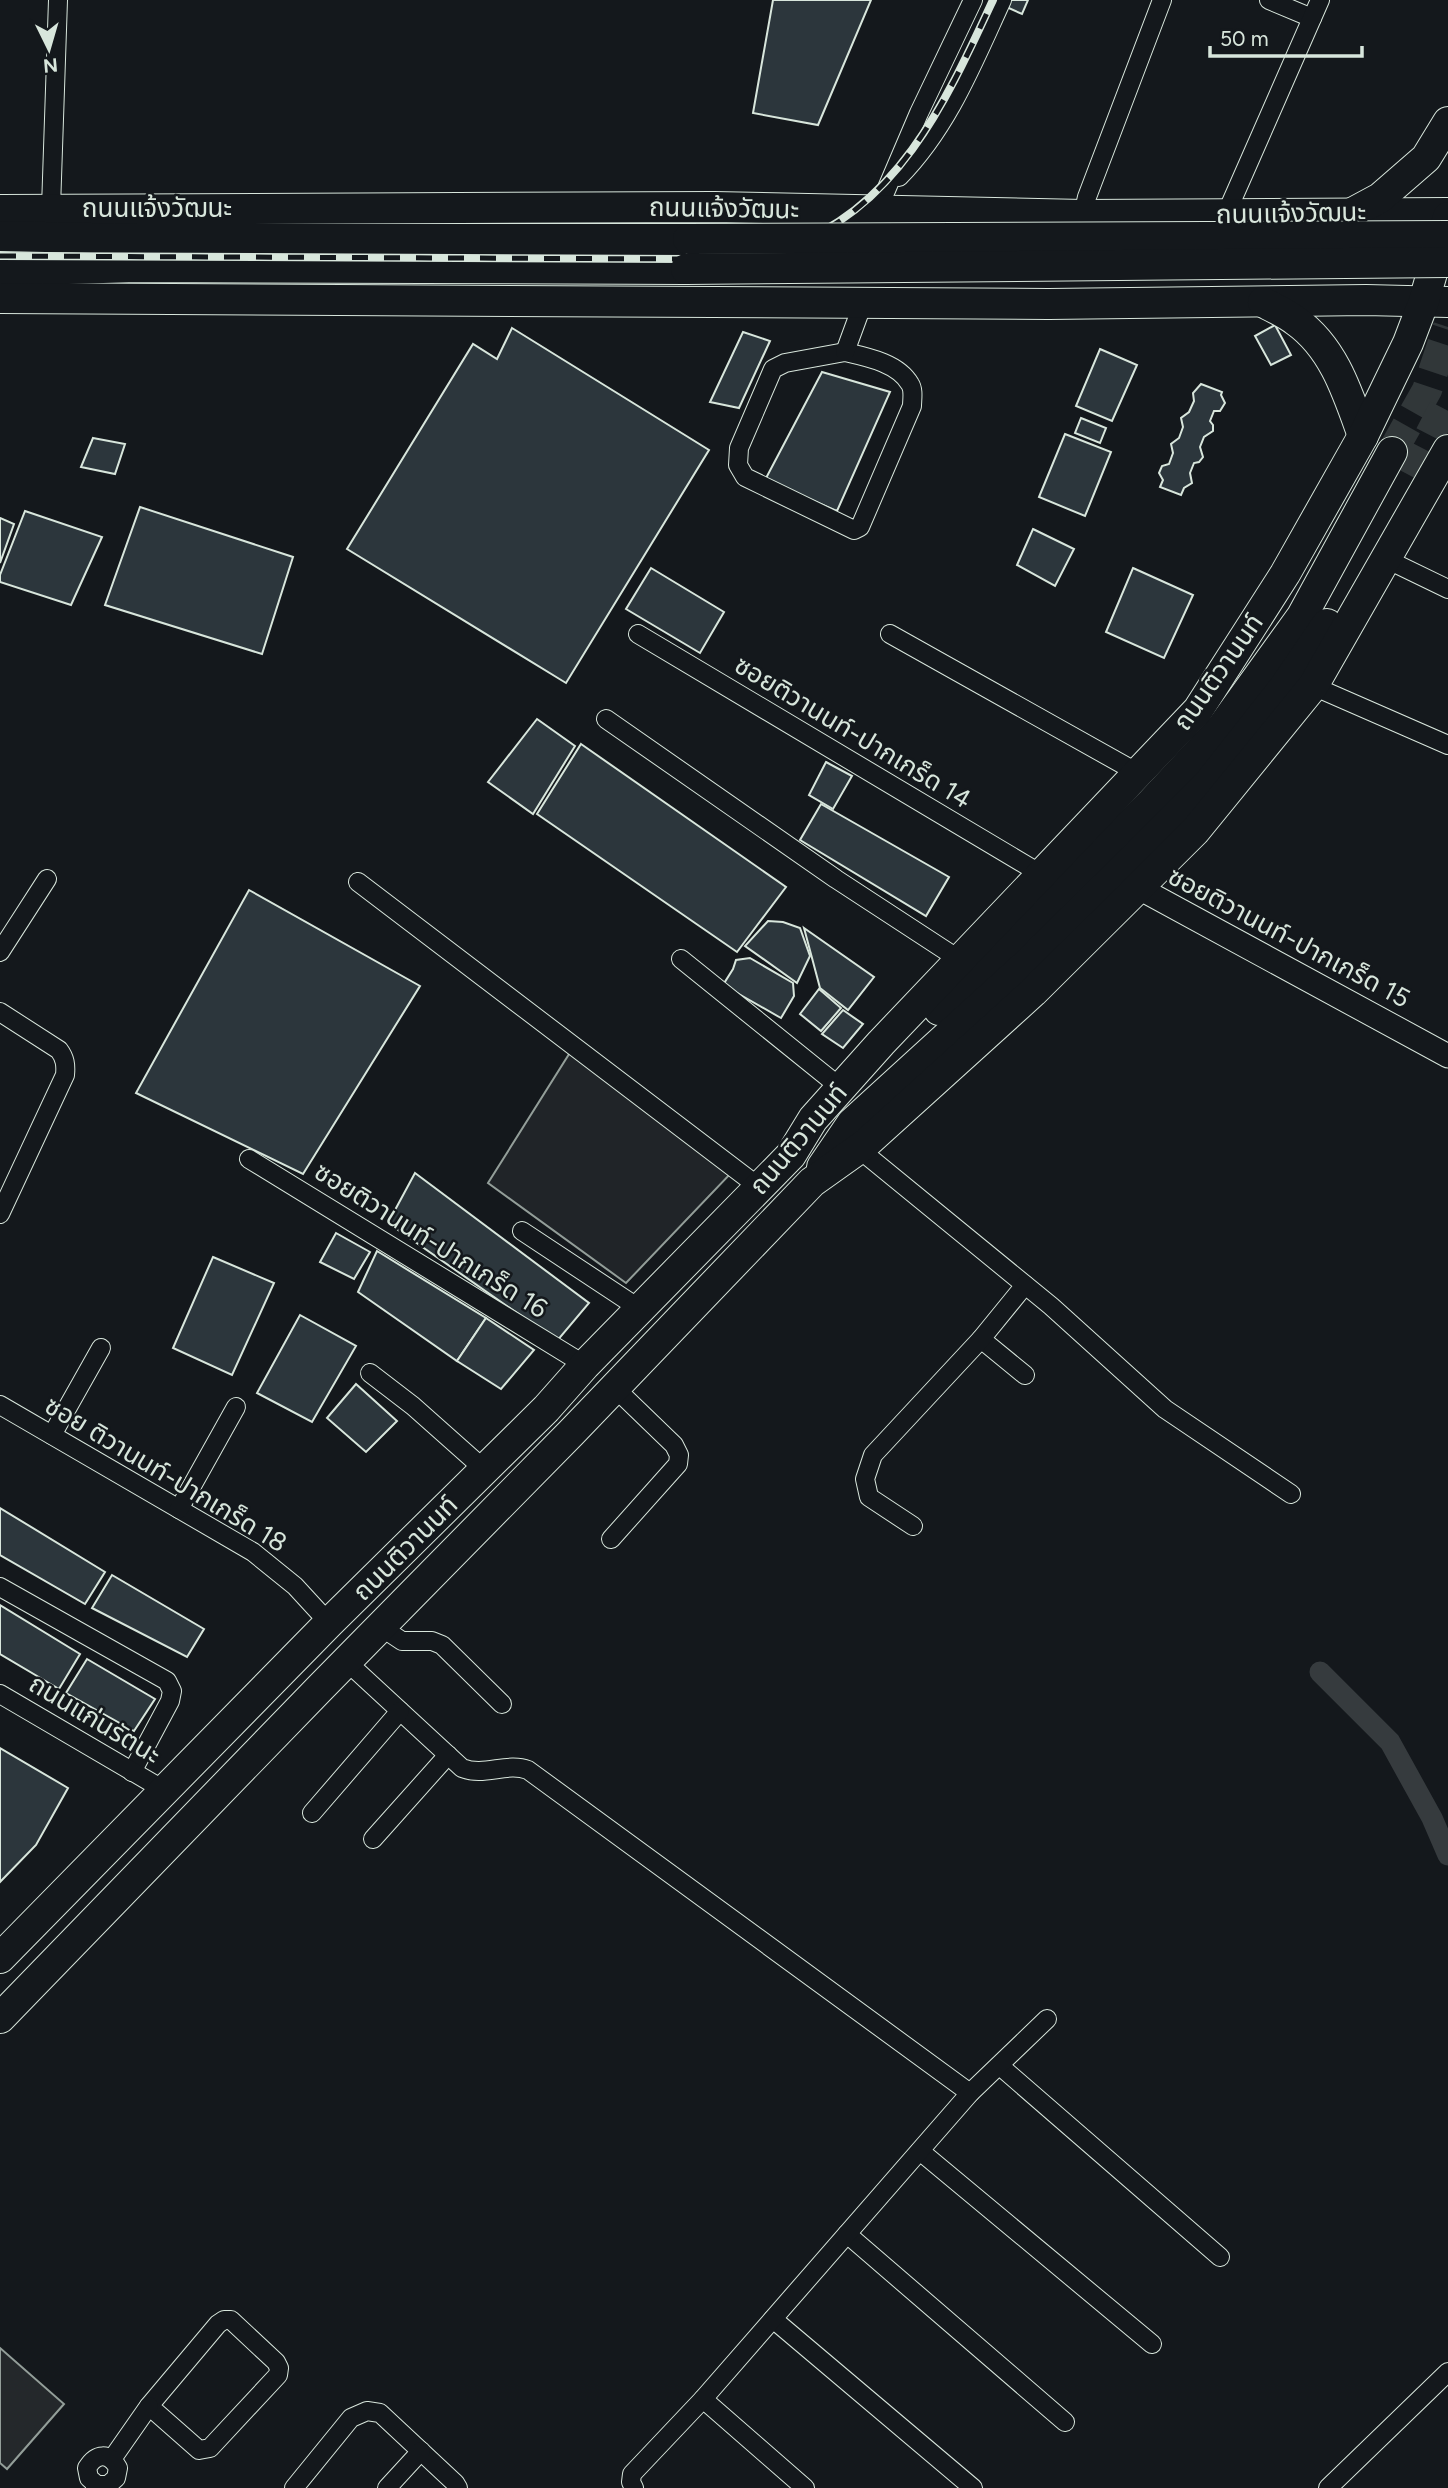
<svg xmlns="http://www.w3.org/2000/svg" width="1448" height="2488" viewBox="0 0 1448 2488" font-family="Figtree,'Noto Sans Thai',sans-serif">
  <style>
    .green { fill: #202428; stroke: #939e99; stroke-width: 2 }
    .parking { fill: #24282b; stroke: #939e99; stroke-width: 2 }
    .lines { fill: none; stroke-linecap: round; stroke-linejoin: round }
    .canal { stroke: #363b3e; stroke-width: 21 }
    .building { fill: #2c363c; stroke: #d8e6dc; stroke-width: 2 }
    .primary-tunnel { stroke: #313739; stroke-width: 30; stroke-dasharray: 30 15; stroke-linecap: butt }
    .minor-casing { stroke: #d8e6dc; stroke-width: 20 }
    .tertiary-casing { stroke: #d8e6dc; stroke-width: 25 }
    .primary-casing { stroke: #d8e6dc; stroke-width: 32 }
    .minor { stroke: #14181c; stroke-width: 18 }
    .tertiary { stroke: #14181c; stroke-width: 23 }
    .primary { stroke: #14181c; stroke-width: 30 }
    .rail-casing { stroke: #d8e6dc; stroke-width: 8 }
    .rail { stroke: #14181c; stroke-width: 5; stroke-dasharray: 16; stroke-linecap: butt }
    .primary-bridge-casing { stroke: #d8e6dc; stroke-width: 32; stroke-linecap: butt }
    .primary-bridge { stroke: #14181c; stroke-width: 30 }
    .labels { text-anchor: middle; stroke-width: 5; stroke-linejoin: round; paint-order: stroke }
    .street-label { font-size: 26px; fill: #d8e6dc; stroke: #14181c }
  </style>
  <rect width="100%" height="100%" fill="#14181c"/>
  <polygon class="green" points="571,1051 734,1170 626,1283 488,1183"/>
  <polygon class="parking" points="0,2348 64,2404 7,2469 0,2463"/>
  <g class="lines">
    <polyline class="canal" points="1320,1672 1390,1742 1432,1818 1448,1855"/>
  </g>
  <g class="building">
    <polygon points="773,0 871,0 818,125 753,113"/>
    <polygon points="991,0 1028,0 1022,14"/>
    <polygon points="1275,325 1291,355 1271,365 1255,336"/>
    <polygon points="512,328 709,450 566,683 347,549 473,344 497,359"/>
    <polygon points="743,332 770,341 739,408 710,402"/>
    <polygon points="1100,349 1137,365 1112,421 1076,406"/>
    <polygon points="822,372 890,392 837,511 765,480"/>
    <polygon points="1201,384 1222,392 1221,395 1225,403 1220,411 1214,411 1210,421 1213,425 1213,431 1204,437 1200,447 1203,457 1199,462 1194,463 1190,473 1192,483 1184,488 1181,495 1160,487 1163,480 1159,473 1162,466 1169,464 1173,453 1171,444 1179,438 1183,427 1181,418 1189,412 1194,401 1193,393"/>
    <polygon points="1081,418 1106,428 1100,443 1075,433"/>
    <polygon points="1065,434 1111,452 1085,516 1039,497"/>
    <polygon points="93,438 125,444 115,474 81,467"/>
    <polygon points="140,507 293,557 262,654 105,605"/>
    <polygon points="25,511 102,537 71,605 0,582 0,575"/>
    <polygon points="0,518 14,524 0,563"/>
    <polygon points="1033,529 1074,549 1055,586 1017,565"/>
    <polygon points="651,568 724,612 700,653 626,609"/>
    <polygon points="1133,568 1193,595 1164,658 1106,632"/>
    <polygon points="537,719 575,746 533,814 488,782"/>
    <polygon points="581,744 786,887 737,952 537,814"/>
    <polygon points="826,762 852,776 833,809 809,795"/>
    <polygon points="821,804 949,877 926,916 800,840"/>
    <polygon points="249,890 420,986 303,1174 136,1093"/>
    <polygon points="768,921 783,922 800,928 810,956 797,983 745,946"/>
    <polygon points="804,928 874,977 848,1010 820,988"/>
    <polygon points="750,958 793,983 794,996 781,1018 723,985 733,969 736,960"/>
    <polygon points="819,989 841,1008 821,1031 800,1014"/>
    <polygon points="843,1010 863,1024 843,1048 822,1034"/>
    <polygon points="415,1173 589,1303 557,1341 388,1223"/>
    <polygon points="336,1233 370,1252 354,1279 320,1262"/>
    <polygon points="377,1251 486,1318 457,1361 358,1292"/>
    <polygon points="213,1257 274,1283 232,1375 173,1348"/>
    <polygon points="300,1315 356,1346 312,1422 257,1393"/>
    <polygon points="486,1318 534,1350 501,1389 457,1361"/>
    <polygon points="356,1384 397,1421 366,1452 327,1418"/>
    <polygon points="0,1508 105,1572 85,1604 0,1555"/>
    <polygon points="112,1575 204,1629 187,1657 92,1608"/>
    <polygon points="0,1605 80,1654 59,1689 0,1654"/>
    <polygon points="87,1659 155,1699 134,1731 66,1693"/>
    <polygon points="0,1748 68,1788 36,1845 0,1882"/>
  </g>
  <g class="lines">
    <g class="primary-tunnel">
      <polyline points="1392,452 1427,390 1448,327"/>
      <polyline points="1409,475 1448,400"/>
    </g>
    <defs>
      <g id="minor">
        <polyline points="1269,0 1312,18"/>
        <path d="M899,177c49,-50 74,-114 103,-177"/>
        <polyline points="51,208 58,0"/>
        <polyline points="878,209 919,113 973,0"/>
        <polyline points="1226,214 1320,0"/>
        <polyline points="1083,215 1087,197 1162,0"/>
        <path d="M845,352c22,5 53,11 65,32 4,6 2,16 2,22l-52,121 -6,3 -109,-53 -7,-12 1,-17 34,-79 12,-6z"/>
        <polyline points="845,352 863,303"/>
        <polyline points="1384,558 1448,589"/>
        <polyline points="638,634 1041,874"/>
        <polyline points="890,634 1138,773"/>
        <polyline points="1313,686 1448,745"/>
        <polyline points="606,719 836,879 960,960"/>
        <polyline points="358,882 759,1187"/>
        <polyline points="0,952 47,879"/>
        <polyline points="681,959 841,1088"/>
        <path d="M0,1012l59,38c6,8 7,15 6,25l-65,139"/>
        <polyline points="859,1149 1051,1306 1165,1409 1291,1494"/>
        <polyline points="249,1159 585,1365"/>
        <polyline points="522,1231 640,1309"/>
        <polyline points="981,1339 1025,1375"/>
        <polyline points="370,1373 413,1406 485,1470"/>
        <polyline points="0,1405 253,1552 295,1586 329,1623"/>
        <polyline points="52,1435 101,1348"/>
        <polyline points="179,1509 236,1407"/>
        <polyline points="913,1526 869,1497 865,1479 873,1455 981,1339 1025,1285"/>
        <polyline points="611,1539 678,1464 679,1455 674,1445 615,1388"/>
        <polyline points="0,1587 167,1681 172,1691 170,1701 132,1772"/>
        <polyline points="381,1627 402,1641 432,1641 442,1645 502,1704"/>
        <path d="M346,1661l116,107c22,9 45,-6 66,2l442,323"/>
        <polyline points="0,1694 164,1790"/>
        <polyline points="312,1813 400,1711"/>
        <polyline points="373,1839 448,1755"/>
        <polyline points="1000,2066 1220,2257"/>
        <polyline points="920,2151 1152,2344"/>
        <polyline points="847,2234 1065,2422"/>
        <polyline points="773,2319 973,2488"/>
        <polygon points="224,2320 231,2320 276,2362 279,2368 278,2375 210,2448 199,2450 149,2406 218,2324"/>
        <polyline points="703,2399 805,2488"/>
        <polyline points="112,2459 149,2406"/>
        <path d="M95,2488l2,-3h11l8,-7 2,-10c-9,-16 -22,-15 -31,0l2,10 8,7"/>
        <polyline points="294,2488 351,2418 367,2411 380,2413 455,2483 458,2488"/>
        <polyline points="387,2488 421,2451"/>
        <polyline points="634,2488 631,2482 632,2474 703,2399 970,2093 1047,2019"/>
        <polyline points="1328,2488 1448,2372"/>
      </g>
      <polyline id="tertiary" points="1139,888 1448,1056"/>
      <g id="primary">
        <polyline points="0,210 714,207 1083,215 1448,213"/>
        <polyline points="1354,212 1380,198 1426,158 1448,122"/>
        <polyline points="0,236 137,239 688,239"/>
        <polyline points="0,271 137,267 686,269"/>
        <polyline points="0,298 1049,304 1366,300 1448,302"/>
        <path d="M1263,302c11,6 23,11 33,19 38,27 52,73 67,115"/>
        <polyline points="939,1010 1151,803 1222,727 1302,616 1392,452"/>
        <polyline points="822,1167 852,1123 1031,960 1207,785 1284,687 1327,624"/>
        <polyline points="0,1958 329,1623 546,1409 585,1365 791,1155 813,1119 881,1043 1198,710 1285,574 1363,436 1408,343 1424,301 1448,217"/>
        <polyline points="0,2018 321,1687 571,1433 812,1182 864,1145 1033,992 1195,831 1313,686 1448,450"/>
      </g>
    </defs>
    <use href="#minor" class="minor-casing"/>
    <use href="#tertiary" class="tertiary-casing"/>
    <use href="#primary" class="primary-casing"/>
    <use href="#minor" class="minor"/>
    <use href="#tertiary" class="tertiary"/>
    <use href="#primary" class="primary"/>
    <defs>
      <path id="rail" d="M0,256l687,3c33,-1 69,-1 100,-12 111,-38 160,-148 206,-247"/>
    </defs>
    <use href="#rail" class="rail-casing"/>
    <use href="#rail" class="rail"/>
    <defs>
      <g id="primary-bridge">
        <polyline points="688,239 1448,236"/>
        <polyline points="686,269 1448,262"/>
      </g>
    </defs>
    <use href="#primary-bridge" class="primary-bridge-casing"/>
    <use href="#primary-bridge" class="primary-bridge"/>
  </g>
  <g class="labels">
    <g class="street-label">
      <text x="157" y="217">ถนนแจ้งวัฒนะ</text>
      <text transform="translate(724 208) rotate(1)" y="9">ถนนแจ้งวัฒนะ</text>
      <text transform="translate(1291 213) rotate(-1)" y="9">ถนนแจ้งวัฒนะ</text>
      <text transform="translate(1218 672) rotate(-55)" y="9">ถนนติวานนท์</text>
      <text transform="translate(853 732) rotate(31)" y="9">ซอยติวานนท์-ปากเกร็ด 14</text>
      <text transform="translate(1289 937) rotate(28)" y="9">ซอยติวานนท์-ปากเกร็ด 15</text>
      <text transform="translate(798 1139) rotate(-50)" y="9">ถนนติวานนท์</text>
      <text transform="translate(431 1240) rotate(32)" y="9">ซอยติวานนท์-ปากเกร็ด 16</text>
      <text transform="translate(166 1474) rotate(31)" y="9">ซอย ติวานนท์-ปากเกร็ด 18</text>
      <text transform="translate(405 1548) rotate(-45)" y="9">ถนนติวานนท์</text>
      <text transform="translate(95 1719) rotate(31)" y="9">ถนนแก่นรัตนะ</text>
    </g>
  </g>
  <g transform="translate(49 49) rotate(175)" stroke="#14181c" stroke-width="5" paint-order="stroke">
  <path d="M0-5L12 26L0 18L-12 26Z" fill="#d8e6dc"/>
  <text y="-10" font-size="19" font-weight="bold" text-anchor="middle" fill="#d8e6dc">N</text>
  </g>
  <path d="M1210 46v10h152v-10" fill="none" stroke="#d8e6dc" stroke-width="3.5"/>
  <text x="1220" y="46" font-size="21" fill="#d8e6dc" stroke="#14181c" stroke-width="5" paint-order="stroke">50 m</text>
</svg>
